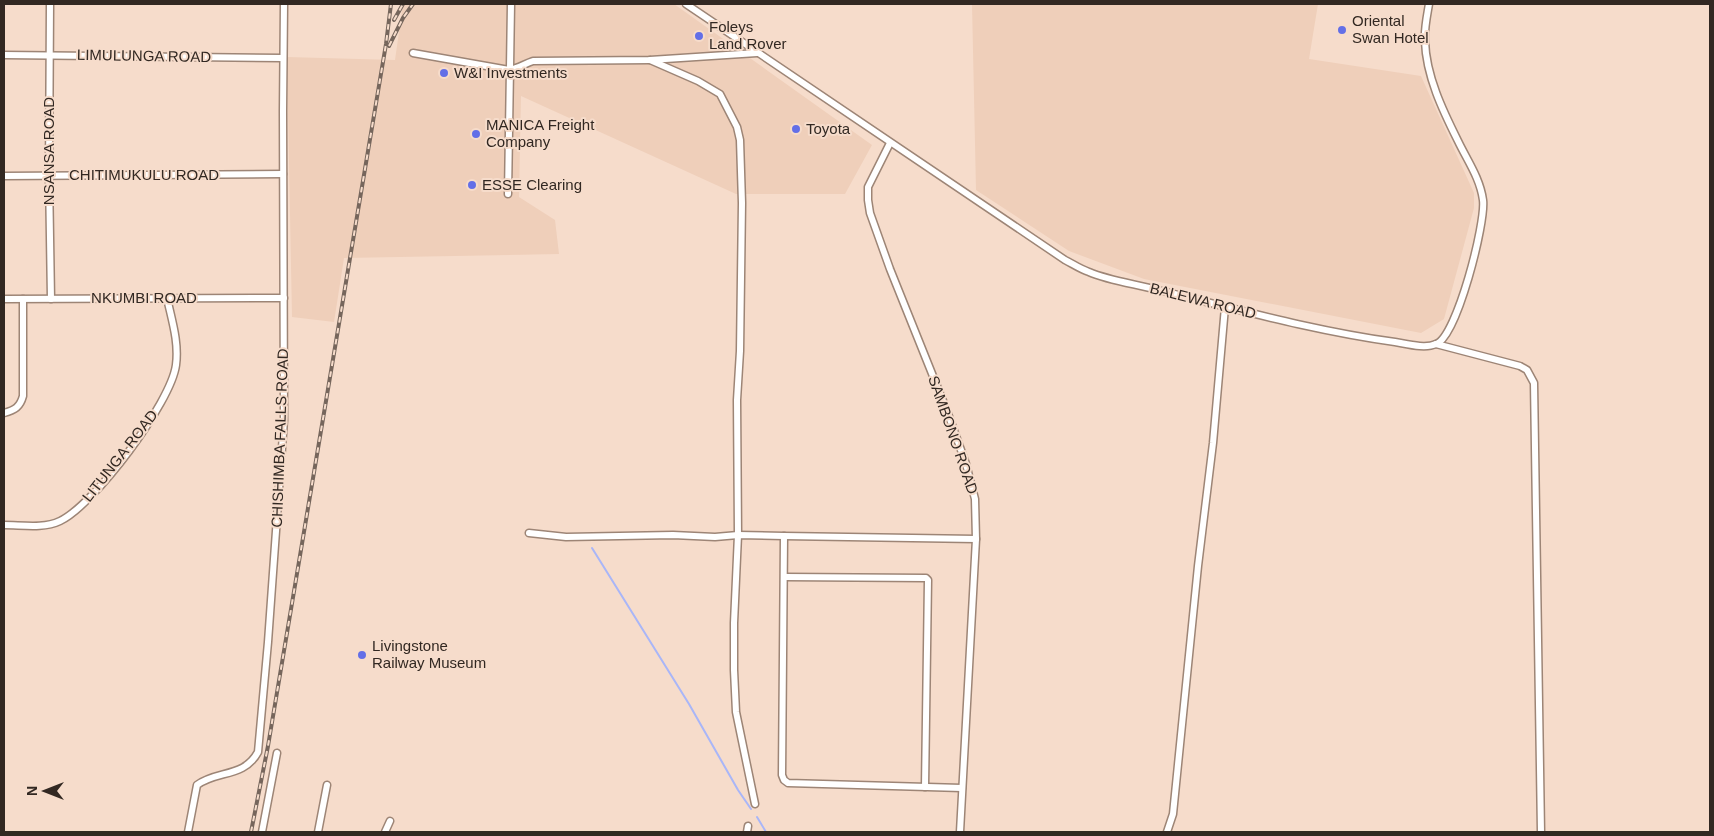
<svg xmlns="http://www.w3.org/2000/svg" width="1714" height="836" viewBox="0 0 1714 836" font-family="Helvetica,sans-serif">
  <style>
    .built { fill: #efcfba }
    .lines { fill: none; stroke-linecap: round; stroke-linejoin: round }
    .stream { stroke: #a9b6f8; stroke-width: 2 }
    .minor-casing { stroke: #9d8576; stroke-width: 9 }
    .minor { stroke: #fff; stroke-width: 6 }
    .rail-casing { stroke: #76665c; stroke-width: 4 }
    .rail { stroke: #f6dccb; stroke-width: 2; stroke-dasharray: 5.5; stroke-linecap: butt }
    .poi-dot { fill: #636fe7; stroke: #f6dccb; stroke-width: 2 }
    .labels { text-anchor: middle; stroke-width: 4; stroke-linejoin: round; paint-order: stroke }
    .poi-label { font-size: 15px; fill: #322822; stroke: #f6dccb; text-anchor: start }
    .street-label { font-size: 15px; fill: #322822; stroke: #f6dccb }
  </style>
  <rect width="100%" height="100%" fill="#f6dccb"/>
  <g class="built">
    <polygon points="403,4 674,4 872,145 845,194 736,194 521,96 519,197 555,220 559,254 344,258 334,322 292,317 287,57 395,60"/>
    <polygon points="972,4 1318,4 1309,59 1421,76 1474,193 1474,208 1444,319 1421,333 1144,279 1069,251 976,190"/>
  </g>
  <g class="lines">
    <g class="stream">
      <polyline points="592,548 689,704 738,790 751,809"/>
      <polyline points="757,817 766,832"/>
    </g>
    <defs>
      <g id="minor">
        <polyline points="50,4 49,176 51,299"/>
        <path d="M686,4l379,256c8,4 15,9 24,12 21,9 47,12 69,18 78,19 157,41 237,52 12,2 30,7 41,2 21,-7 50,-122 47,-144 -3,-22 -16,-40 -25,-59 -15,-30 -32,-65 -33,-100 -1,-12 2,-25 4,-37"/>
        <path d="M413,53l96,17c10,-2 15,-6 24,-9l117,-1 107,-7"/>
        <polyline points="4,55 283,58"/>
        <polyline points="650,60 698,81 720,94 737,127 740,140 742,203 740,351 737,400 738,535 734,623 734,670 736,712 755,804"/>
        <polyline points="890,143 868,187 868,200 870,213 890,269 947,411 966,464 975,499 976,539 960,832"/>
        <polyline points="4,176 283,174"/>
        <polyline points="508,194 511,4"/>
        <polyline points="4,299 284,298"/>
        <polyline points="1436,344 1520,366 1527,370 1534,383 1541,832"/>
        <path d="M4,413c11,-3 16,-6 19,-17v-97"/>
        <path d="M4,525c18,0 39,4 56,-4 34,-16 111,-118 116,-156 3,-23 -4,-44 -9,-67"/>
        <polyline points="529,533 566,537 673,535 715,537 738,535 784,536 976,539"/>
        <polyline points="784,536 782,775 784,780 788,783 962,788"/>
        <polyline points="785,577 926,578 928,580 925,787"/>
        <path d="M188,832l9,-47c20,-15 47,-7 61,-33l10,-110 16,-222 -1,-309 1,-107"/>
        <polyline points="262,832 277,753"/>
        <polyline points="318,832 327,785"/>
        <polyline points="385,832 390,821"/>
        <polyline points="747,832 748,826"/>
        <polyline points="1167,832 1173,814 1198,566 1213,443 1225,307"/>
      </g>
    </defs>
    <use href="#minor" class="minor-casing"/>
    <use href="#minor" class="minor"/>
    <defs>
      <g id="rail">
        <polyline points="394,20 403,4"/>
        <polyline points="389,46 403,18 413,4"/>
        <polyline points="251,832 268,746 386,44 391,4"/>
      </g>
    </defs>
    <use href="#rail" class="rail-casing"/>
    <use href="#rail" class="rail"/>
  </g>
  <g class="poi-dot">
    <circle cx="1342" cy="30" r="5"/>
    <circle cx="699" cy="36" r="5"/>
    <circle cx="444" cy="73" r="5"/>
    <circle cx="796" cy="129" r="5"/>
    <circle cx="476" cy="134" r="5"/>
    <circle cx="472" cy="185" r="5"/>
    <circle cx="362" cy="655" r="5"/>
  </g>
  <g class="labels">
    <g class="poi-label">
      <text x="1352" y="26">Oriental<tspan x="1352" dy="17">Swan Hotel</tspan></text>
      <text x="709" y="32">Foleys<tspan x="709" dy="17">Land Rover</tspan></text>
      <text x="454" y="78">W&amp;I Investments</text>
      <text x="486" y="130">MANICA Freight<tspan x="486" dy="17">Company</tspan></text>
      <text x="806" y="134">Toyota</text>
      <text x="482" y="190">ESSE Clearing</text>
      <text x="372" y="651">Livingstone<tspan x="372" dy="17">Railway Museum</tspan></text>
    </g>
    <g class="street-label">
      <text transform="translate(144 56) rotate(1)" y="5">LIMULUNGA ROAD</text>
      <text transform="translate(49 151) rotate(-90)" y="5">NSANSA ROAD</text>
      <text x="144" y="180">CHITIMUKULU ROAD</text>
      <text x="144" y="303">NKUMBI ROAD</text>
      <text transform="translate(1203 301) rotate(14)" y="5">BALEWA ROAD</text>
      <text transform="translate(953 435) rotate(71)" y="5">SAMBONO ROAD</text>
      <text transform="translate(280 438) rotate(-88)" y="5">CHISHIMBA FALLS ROAD</text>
      <text transform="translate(120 456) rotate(-52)" y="5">LITUNGA ROAD</text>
    </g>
  </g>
  <rect width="1714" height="836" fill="none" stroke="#322822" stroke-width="10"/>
  <g transform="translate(45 791) rotate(270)" stroke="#f6dccb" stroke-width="4" paint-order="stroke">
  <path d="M0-4L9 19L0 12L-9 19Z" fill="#322822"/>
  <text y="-8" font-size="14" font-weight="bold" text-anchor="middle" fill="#322822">N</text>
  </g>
</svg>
